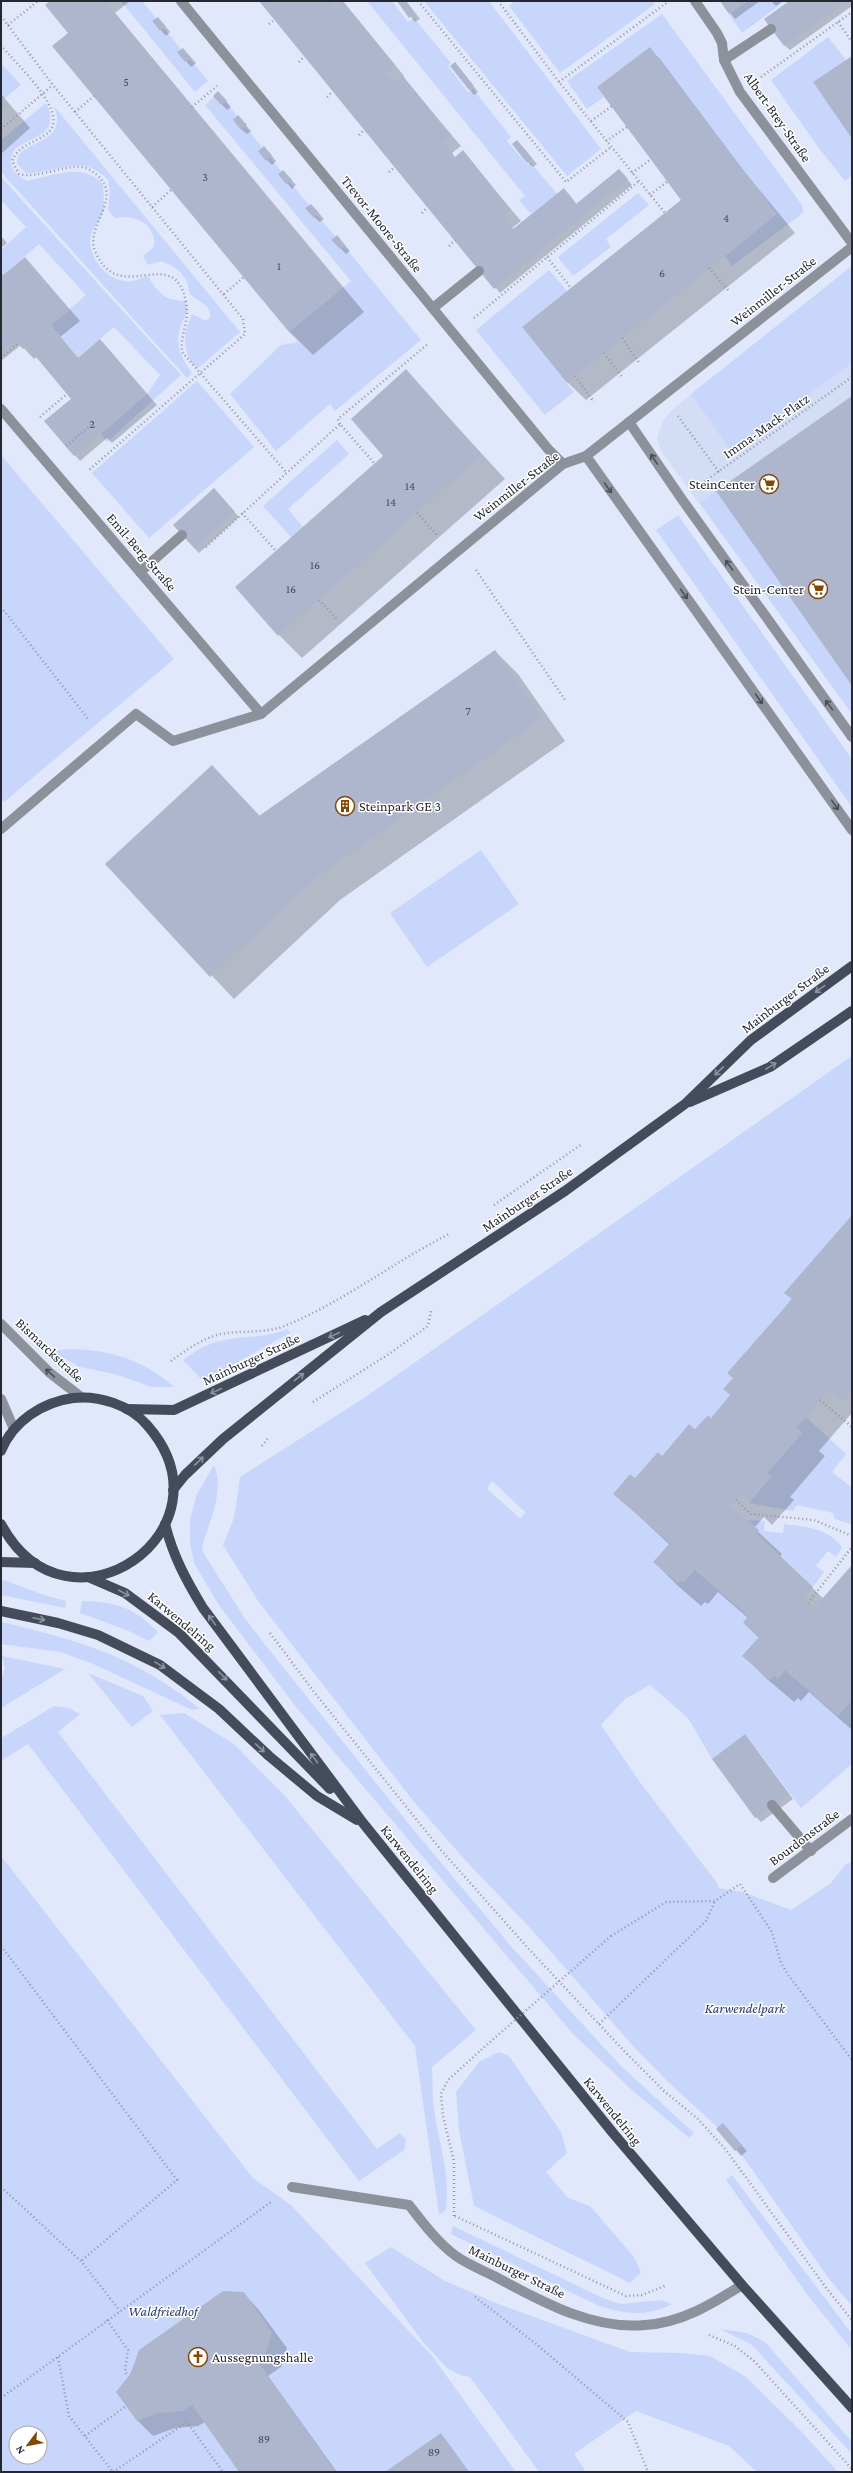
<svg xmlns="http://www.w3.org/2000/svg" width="853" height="2473" viewBox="0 0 853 2473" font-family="'Crimson Pro',serif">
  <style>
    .built { fill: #d4ddf6 }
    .green { fill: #c8d6fb; fill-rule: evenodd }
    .shadow { fill: #0003 }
    .building { fill: #adb6cd }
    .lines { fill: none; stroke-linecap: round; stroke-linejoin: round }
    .path { stroke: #9197a5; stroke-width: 2.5; stroke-dasharray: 1 3; stroke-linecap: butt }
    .minor { stroke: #8d919b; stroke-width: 10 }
    .major { stroke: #444b5b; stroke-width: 10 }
    .path-bridge { stroke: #9197a5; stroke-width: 2.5; stroke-dasharray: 1 3; stroke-linecap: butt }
    .oneway { stroke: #494d56 }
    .oneway2 { stroke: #8f939d }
    .labels { text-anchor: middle; stroke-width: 3; stroke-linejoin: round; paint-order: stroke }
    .number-label { font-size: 12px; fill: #474c58 }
    .street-label { font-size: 14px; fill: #252831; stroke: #fff }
    .poi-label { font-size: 14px; fill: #252831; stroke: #fff; text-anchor: end }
    .park-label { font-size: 14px; font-style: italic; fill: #2d3b6b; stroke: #fff }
  </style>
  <rect width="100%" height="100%" fill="#e1e8fb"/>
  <polygon class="built" points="852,266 852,714 661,451 657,438 664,419 673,409"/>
  <g class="green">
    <polygon points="121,1 142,1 156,18 152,22 160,31 164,28 181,49 178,52 185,62 190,59 208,81 195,92"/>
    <polygon points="367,1 392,1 408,22 414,18 451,63 448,66 468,92 473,89 511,137 507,141 528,165 531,163 557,194 531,214 519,200 525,196"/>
    <polygon points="424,1 489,1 601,149 567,176"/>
    <polygon points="515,1 653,1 655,4 560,73 509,6"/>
    <polygon points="748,1 785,1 742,33 729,14"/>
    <polygon points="662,14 802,205 803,212 798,217 732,266 725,256 777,214 650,48 597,87 604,97 587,109 567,81"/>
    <polygon points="828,37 846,60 813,82 852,139 852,175 845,181 818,147 771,80"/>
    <polygon points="1,63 21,85 4,99 1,96"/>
    <polygon points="214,97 221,105 226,102 237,116 233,120 241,129 245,126 262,147 258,151 270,157 281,171 278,174 286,184 289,181 309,205 306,208 317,215 335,236 331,240 340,249 344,246 421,340 335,411 330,404 276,451 230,394 281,345 298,342 289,332 351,281 205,105"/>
    <path d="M46,103c15,31 -12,32 -31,46 -9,14 -2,25 12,32 26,-5 53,-19 75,2 2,7 3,24 1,30 -3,8 -10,14 -12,22 -5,22 18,50 42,46 5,-1 10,-4 15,-5 11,18 16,24 37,25l3,9c-14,25 -13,40 4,63l-5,5 -186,-206v-32z"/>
    <path d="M54,106l186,226 -43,37c-15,-16 -15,-36 -5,-55l14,7 5,-5c-3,-14 -12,-13 -21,-22 -3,-19 -11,-26 -29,-33l-13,4 -5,-9 10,-8 2,-5c-3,-22 -21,-28 -40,-25l-7,-8 2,-19 -2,-11c-28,-29 -50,-6 -82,-7l-9,-9c-1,-26 53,-16 37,-58z"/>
    <polygon points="1,177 181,375 107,442 101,434 147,394 160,375 114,327 78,358 51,325 86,295 39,244 3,275 1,272 1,250 26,227 1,200"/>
    <polygon points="638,193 649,205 606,239 611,247 573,276 558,257"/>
    <polygon points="852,266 852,363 731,451 691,394"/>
    <polygon points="549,270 567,291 522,327 574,392 545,415 476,330"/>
    <polygon points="197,381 254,447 149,538 92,473"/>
    <polygon points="337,440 349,454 288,509 303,527 291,537 263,506"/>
    <polygon points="1,455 174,659 4,802 1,798"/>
    <polygon points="716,491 852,686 852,714 700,503"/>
    <polygon points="678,515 852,759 852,807 656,530"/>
    <polygon points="481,850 519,904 427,967 390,913"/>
    <path d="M852,1056v159l-67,77 7,7 -65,74 6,5 -10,11 7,6 -19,23 -3,-3 -13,14 -6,-5 -27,32 -4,-4 -23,26 -5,-4 -17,20 57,49 -17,19 25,21 3,-3 3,2 11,-12 53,46 -5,7 16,14 -16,19 27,24 4,-5 4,3 7,-8 53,46 14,-16v64l-51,44 -56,-74 -33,25 -24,-41 -38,-33 -25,14 -24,26 38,56 78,102 1,5 25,4 48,18 40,-27 14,-18 7,-3v444l-22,-26 -89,-126 -28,-31 -45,-41 -35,-36 -102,-117 -65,-68 -52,-59 -156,-201 -35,-56 11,-27 6,-41 124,-79zM492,1481l34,32h-1l-5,5 -33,-29z"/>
    <path d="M287,1329l3,4 -87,48 -20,-21c12,-9 23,-16 38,-19 23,-6 44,-2 66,-12z"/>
    <path d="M71,1349c40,1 73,11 103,38h-22l-38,-13 -34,-7 -29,-16z"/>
    <polygon points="806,1417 846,1454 832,1472 850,1486 852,1484 851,1524 835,1519 833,1513 797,1505 793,1511 749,1503 771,1477 767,1473 802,1433 797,1427"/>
    <path d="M214,1465c11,26 -5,57 -12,82l2,7 40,63 19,25 145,181 102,122 110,120 74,68 -5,5 -56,-47 -60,-57 -277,-327 -77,-102 -25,-42 -4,-20v-24l7,-25z"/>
    <path d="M747,1520l18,1 -1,10 19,2 1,-9c22,3 46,4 58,24l-6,9 -8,-6 -12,15 8,6 -11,15 -56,-53 2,-4z"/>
    <polygon points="1,1579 44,1595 66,1601 65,1608 1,1595"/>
    <path d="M82,1601c35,1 51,6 76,31l-9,9 -20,-10 -49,-18z"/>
    <path d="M1,1622c78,18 136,35 199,87l-8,1 -101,-47 -31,-11 -59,-8z"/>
    <polygon points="2,1656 65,1669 1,1708 1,1681 5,1668"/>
    <polygon points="88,1673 143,1696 153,1711 132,1727"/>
    <polygon points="54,1706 69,1708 80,1714 58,1732 377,2149 400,2133 406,2140 404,2150 359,2181 28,1744 1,1761 1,1739 3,1737"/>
    <path d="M184,1713l50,31 51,52 191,234 -44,37c1,16 0,34 3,49 6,36 15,57 11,94l-7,5 -24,-169 -255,-331z"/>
    <path d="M1,1856l252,322 38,27 141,151 84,116h-515zM16,2433h24v24h-24z"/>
    <polygon points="499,2052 509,2056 561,2132 567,2153 546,2172 568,2198 590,2206 634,2257 641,2272 630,2283 474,2206 459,2130 456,2092 479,2062"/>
    <polygon points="732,2175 852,2334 852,2350 809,2297 726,2180"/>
    <path d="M453,2226l150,72 18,6 40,-4 11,4c-24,13 -48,10 -73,2l-148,-72z"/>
    <polygon points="391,2247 445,2281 501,2305 630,2352 681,2353 710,2356 746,2377 799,2429 838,2472 757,2472 729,2446 636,2411 574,2454 586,2472 539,2472 470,2377 460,2375 447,2368 422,2341 365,2263"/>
    <polygon points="720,2329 747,2333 765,2342 852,2442 852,2454 752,2345"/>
  </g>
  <g class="shadow">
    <polygon points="52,1 130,1 115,13 364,312 313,355 290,332 54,46 70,33"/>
    <polygon points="260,1 343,1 404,76 403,78 461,146 452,153 455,158 463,152 521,221 512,228 514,230 569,194 577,205 624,175 632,185 500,293"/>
    <polygon points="398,1 406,1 420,19 415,22"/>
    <polygon points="721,1 760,1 735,19"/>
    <polygon points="771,1 783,1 776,6"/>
    <polygon points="790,1 852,1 852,6 790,50 784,45"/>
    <polygon points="153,21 163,23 170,32 166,36"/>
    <polygon points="649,49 660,59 743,170 795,233 586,400 567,382 683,200"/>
    <polygon points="179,53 188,54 196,63 191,67"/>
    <polygon points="460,69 478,92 474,95 469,89"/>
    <polygon points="1,94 30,128 1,154"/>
    <polygon points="214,96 223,97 231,107 227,110"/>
    <polygon points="243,122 251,131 247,134 241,129"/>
    <polygon points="522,146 537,164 533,167 527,162"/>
    <polygon points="269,152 276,161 272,165 267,160"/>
    <polygon points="288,176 296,185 292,189 287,183"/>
    <polygon points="316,210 324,219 320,222 314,217"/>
    <polygon points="1,236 7,243 1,248"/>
    <polygon points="337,236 350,251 346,254 333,240"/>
    <polygon points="25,258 80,321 60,337 78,358 110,351 157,405 112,443 107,438 80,461 46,421 76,403 37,357 34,359 21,345 1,361 1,273 4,276"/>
    <polygon points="406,371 505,479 302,658 279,635 384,456"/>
    <polygon points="219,495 239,517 199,553 194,548"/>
    <polygon points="495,651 518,674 565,741 340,900 234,999 107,865 212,766 260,816"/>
    <polygon points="852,1216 852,1413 819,1451 825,1456 790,1497 794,1500 772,1525 764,1517 754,1528 782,1554 780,1557 824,1599 852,1566 852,1730 809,1692 801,1701 798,1698 794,1702 767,1679 744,1656 759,1638 744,1623 748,1618 718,1592 708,1604 705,1602 701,1606 677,1585 654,1562 670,1545 615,1494 711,1419 731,1396 734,1378"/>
    <polygon points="745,1735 793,1799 761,1822 756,1817"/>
    <polygon points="718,2129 728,2130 747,2151 741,2156"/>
    <polygon points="243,2293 258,2309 287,2348 281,2367 268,2376 337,2472 240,2472 205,2422 198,2426 175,2428 153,2436 138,2421 129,2377 140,2351"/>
    <polygon points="441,2434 469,2472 387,2472"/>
  </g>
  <g class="building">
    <polygon points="50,1 107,1 106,2 342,288 289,332 52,46 68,33 45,5"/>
    <polygon points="259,1 328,1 336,10 344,3 395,65 386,73 395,83 403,76 451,135 443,142 455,157 463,150 511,210 503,217 513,229 564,188 576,204 619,169 628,179 494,289"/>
    <polygon points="397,1 406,1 415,13 409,18"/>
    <polygon points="720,1 748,1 729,14"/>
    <polygon points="789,1 847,1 784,46 764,19"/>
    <polygon points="158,17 166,27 160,31 152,21"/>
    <polygon points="650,47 777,214 567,383 522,327 681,200 597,87"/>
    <polygon points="183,48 191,58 185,62 177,52"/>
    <polygon points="852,56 852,139 813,82"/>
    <polygon points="455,62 474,86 469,90 450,66"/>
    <polygon points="218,91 227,101 221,105 213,96"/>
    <polygon points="1,96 8,104 1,111"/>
    <polygon points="238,115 247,125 241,130 233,120"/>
    <polygon points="517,140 532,158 527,163 512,144"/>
    <polygon points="264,146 272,156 266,161 258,151"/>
    <polygon points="283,170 292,180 286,184 278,174"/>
    <polygon points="311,204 319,213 314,218 305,208"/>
    <polygon points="337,235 345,245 340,249 331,240"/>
    <polygon points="25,257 70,310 51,325 78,358 100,339 147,394 74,456 44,421 71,399 27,346 23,349 15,340 1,352 1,272 3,275"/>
    <polygon points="406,369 482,455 278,636 235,587 383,456 351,419"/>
    <polygon points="852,396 852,686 716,491"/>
    <polygon points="214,488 235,512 194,548 173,525"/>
    <polygon points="495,650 542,718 317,877 210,977 105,864 212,765 259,816"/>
    <polygon points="852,1215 852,1397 849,1394 842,1402 829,1390 797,1427 802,1433 767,1473 771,1477 749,1503 740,1495 730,1506 759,1530 757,1534 813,1587 803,1598 814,1608 852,1565 852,1700 838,1716 785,1670 778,1679 774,1675 770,1680 742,1656 759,1637 743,1623 748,1616 695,1570 684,1582 681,1580 678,1583 653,1562 670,1543 613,1494 630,1474 635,1478 658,1452 662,1456 689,1424 695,1429 708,1415 711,1418 730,1395 723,1389 733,1378 727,1373 792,1299 784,1293"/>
    <polygon points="745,1734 789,1794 755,1818 712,1759"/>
    <polygon points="723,2123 742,2145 735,2151 716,2129"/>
    <polygon points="223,2291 244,2292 272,2332 266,2352 256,2359 336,2472 239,2472 192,2405 183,2411 159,2413 137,2421 116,2392 131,2373 139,2350"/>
    <polygon points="441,2433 469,2472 385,2472"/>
  </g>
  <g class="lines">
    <g class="path">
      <polyline points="418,1 566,182 611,147"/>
      <polyline points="498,1 559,82 665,213"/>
      <polyline points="1,16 53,85 243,319 245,334 88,471"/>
      <polyline points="838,22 852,42"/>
      <polyline points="269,24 274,20"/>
      <polyline points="8,25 38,1"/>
      <path d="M1,45c12,17 75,71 44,90 -12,8 -27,11 -33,26l7,13c21,6 55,-15 71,-4 40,25 -6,53 5,81 24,58 79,-10 91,51 4,17 -6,33 -4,50l104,120"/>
      <polyline points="299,62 304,57"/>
      <polyline points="761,77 852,12"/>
      <polyline points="559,82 669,1"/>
      <polyline points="327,97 332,92"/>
      <polyline points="192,107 217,86"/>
      <polyline points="75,112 94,96"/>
      <polyline points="591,121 612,106"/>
      <polyline points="1,129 53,85"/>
      <polyline points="359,135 364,130"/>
      <polyline points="606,141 627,127"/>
      <polyline points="389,172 395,167"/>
      <polyline points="632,173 651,159"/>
      <polyline points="650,195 668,181"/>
      <polyline points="152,207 171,190"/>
      <polyline points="422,213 427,208"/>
      <polyline points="449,246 455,240"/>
      <polyline points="547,257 571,288"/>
      <polyline points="709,268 729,291"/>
      <polyline points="224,294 244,277"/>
      <polyline points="474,318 639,181"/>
      <polyline points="622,338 640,364"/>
      <polyline points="604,353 623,378"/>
      <polyline points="1,358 18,343"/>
      <polyline points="575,376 594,402"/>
      <polyline points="678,416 719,472"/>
      <polyline points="40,417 67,394"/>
      <polyline points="340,424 338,419 428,344"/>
      <polyline points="66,446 92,424"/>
      <polyline points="701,484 852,377"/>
      <polyline points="242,513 276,551"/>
      <polyline points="417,513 437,535"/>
      <polyline points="206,547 340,424 375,464"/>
      <polyline points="476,570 565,700"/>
      <polyline points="319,600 337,619"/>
      <polyline points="1,607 89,720"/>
      <polyline points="494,1205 582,1144"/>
      <path d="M171,1361c15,-11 32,-23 50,-27 23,-4 45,0 66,-9 57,-24 107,-63 162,-91"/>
      <polyline points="820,1400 852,1427"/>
      <polyline points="313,1402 389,1354 428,1326 431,1311"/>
      <polyline points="262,1446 268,1438"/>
      <polyline points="736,1500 751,1514 814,1520 852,1536"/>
      <polyline points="808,1603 852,1547"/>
      <polyline points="270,1633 314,1692 441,1850 527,1947 625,2052 664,2091 698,2119 726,2150 827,2289 852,2320"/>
      <polyline points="611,1936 666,1902 715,1901 740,1884 772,1932 781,1963 789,1976 852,2060"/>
      <polyline points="1,1946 177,2180 81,2261"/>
      <polyline points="599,2024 706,1921 715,1901"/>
      <polyline points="1,2187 81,2261 120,2311"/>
      <polyline points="454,2216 454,2161 443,2116 441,2094 448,2080 481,2050"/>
      <polyline points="455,2216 626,2296 642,2295 667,2285"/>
      <polyline points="475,2297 535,2343 628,2422 648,2472"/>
      <polyline points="107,2320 128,2350 125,2372 128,2376"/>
      <polyline points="709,2335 735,2346 755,2362 852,2469"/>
      <polyline points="58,2357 69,2416 113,2472"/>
      <polyline points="1,2398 271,2202"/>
      <polyline points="85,2436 126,2406"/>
      <polyline points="113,2472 187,2422 223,2472"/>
    </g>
    <g class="minor">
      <polyline points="181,1 548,449 563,464"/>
      <polyline points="695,1 717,33 722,43 724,60 740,92 852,243"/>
      <polyline points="724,60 771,29"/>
      <polyline points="433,308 479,271"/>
      <polyline points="1,409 261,714"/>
      <polyline points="629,422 681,498 852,737"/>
      <polyline points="586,456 852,830"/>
      <polyline points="140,572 182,535"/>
      <polyline points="1,829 136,714 173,741 261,714 563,464 586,456 852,247"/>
      <polyline points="1,1324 50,1373 81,1397"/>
      <polyline points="1,1399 14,1429"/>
      <polyline points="772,1805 811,1851"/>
      <polyline points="773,1878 852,1819"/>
      <path d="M292,2187l117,18c14,18 29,38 47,51 11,8 26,14 38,20 45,24 97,54 151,49 36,-2 67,-21 97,-40"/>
    </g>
    <g class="major">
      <polyline points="690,1102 770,1067 852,1011"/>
      <polyline points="127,1409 174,1410 365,1320"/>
      <path d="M1,1451c12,-30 42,-49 72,-53 26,-3 57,7 74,27 92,104 -79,224 -146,99"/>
      <polyline points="173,1490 185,1475 223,1439 381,1312 565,1191 685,1104 751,1040 852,966"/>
      <path d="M165,1524c8,32 21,56 38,84l160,215 250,310 129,152 110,123"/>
      <polyline points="1,1562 35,1563"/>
      <polyline points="88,1577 125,1593 179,1633 330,1789"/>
      <polyline points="1,1611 58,1623 98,1635 160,1665 219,1709 269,1756 317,1796 357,1820"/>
    </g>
    <polyline class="path-bridge" points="481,2050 611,1936"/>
  </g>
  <defs><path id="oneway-shaft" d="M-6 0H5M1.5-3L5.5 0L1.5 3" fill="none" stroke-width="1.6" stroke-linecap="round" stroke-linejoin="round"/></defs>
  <g class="oneway">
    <use href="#oneway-shaft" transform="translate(654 459) rotate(-124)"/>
    <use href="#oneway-shaft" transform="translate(608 488) rotate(54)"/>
    <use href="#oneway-shaft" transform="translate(729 565) rotate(-126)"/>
    <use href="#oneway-shaft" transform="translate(684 594) rotate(55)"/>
    <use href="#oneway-shaft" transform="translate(759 699) rotate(55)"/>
    <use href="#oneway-shaft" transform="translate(829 705) rotate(-126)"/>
    <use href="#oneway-shaft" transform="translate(835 805) rotate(55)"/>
    <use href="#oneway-shaft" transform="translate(50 1373) rotate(-138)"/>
  </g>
  <g class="oneway2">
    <use href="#oneway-shaft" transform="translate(820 989) rotate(144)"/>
    <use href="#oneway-shaft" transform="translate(771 1066) rotate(-31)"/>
    <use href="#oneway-shaft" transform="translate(719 1071) rotate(136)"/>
    <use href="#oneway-shaft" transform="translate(334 1335) rotate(155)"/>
    <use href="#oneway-shaft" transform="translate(299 1377) rotate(-38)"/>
    <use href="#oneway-shaft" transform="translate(216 1391) rotate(155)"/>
    <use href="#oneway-shaft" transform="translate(199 1461) rotate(-44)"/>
    <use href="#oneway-shaft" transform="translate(124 1593) rotate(28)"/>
    <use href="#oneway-shaft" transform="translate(39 1619) rotate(12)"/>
    <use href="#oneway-shaft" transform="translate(212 1620) rotate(-126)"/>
    <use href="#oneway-shaft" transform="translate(160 1665) rotate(32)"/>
    <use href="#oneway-shaft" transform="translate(223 1676) rotate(46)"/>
    <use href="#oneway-shaft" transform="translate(260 1748) rotate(43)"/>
    <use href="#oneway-shaft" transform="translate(314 1758) rotate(-127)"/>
  </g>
  <defs>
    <symbol id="supermarket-ring" viewBox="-11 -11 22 22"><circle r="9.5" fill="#fff" stroke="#844703" stroke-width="1.5"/><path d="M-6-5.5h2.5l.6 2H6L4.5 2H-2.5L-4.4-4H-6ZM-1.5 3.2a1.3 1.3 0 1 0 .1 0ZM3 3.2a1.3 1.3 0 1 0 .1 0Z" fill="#844703"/></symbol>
    <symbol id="building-ring" viewBox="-11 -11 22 22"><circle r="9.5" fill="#fff" stroke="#844703" stroke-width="1.5"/><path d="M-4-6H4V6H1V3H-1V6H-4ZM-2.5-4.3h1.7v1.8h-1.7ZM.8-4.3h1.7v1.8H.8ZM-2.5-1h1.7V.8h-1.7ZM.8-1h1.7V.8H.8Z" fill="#844703"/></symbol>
    <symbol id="church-ring" viewBox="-11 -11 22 22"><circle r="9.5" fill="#fff" stroke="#844703" stroke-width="1.5"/><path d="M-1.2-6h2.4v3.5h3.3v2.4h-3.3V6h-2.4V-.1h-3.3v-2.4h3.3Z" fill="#844703"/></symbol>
  </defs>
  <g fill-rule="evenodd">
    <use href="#supermarket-ring" x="758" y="473" width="22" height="22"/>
    <use href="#supermarket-ring" x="807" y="578" width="22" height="22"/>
    <use href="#building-ring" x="334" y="795" width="22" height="22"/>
    <use href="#church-ring" x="187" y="2346" width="22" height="22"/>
  </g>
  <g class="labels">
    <g class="number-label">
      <text x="126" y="86">5</text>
      <text x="205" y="181">3</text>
      <text x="726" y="222">4</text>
      <text x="279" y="270">1</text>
      <text x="662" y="277">6</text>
      <text x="92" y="428">2</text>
      <text x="410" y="490">14</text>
      <text x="391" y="506">14</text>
      <text x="315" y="569">16</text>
      <text x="291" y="593">16</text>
      <text x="468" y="715">7</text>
      <text x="264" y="2443">89</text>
      <text x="434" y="2456">89</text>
    </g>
    <g class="street-label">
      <text transform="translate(778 117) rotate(55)" y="5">Albert-Brey-Straße</text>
      <text transform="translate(382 224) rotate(51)" y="5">Trevor-Moore-Straße</text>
      <text transform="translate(773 291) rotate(-38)" y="5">Weinmiller-Straße</text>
      <text transform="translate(766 426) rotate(-35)" y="5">Imma-Mack-Platz</text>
      <text transform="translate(516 486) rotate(-38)" y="5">Weinmiller-Straße</text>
      <text transform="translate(142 552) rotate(49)" y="5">Emil-Berg-Straße</text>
      <text transform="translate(785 998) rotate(-37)" y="5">Mainburger Straße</text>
      <text transform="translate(527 1199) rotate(-34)" y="5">Mainburger Straße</text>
      <text transform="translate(50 1350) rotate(43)" y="5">Bismarckstraße</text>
      <text transform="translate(251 1359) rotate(-25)" y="5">Mainburger Straße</text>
      <text transform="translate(182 1621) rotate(40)" y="5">Karwendelring</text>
      <text transform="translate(804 1837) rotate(-37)" y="5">Bourdonstraße</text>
      <text transform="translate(410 1859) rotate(51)" y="5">Karwendelring</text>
      <text transform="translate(613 2111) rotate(51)" y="5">Karwendelring</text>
      <text transform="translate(517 2271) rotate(26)" y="5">Mainburger Straße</text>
    </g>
    <g class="poi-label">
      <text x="755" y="489">SteinCenter</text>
      <text x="804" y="594">Stein-Center</text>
      <text x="359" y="811" text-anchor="start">Steinpark GE 3</text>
      <text x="212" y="2362" text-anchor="start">Aussegnungshalle</text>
    </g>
    <g class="park-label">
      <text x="745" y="2013">Karwendelpark</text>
      <text x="163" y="2316">Waldfriedhof</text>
    </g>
  </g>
  <rect width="853" height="2473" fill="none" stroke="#252831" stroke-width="4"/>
  <g transform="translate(28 2445) rotate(238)"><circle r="19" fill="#ffffff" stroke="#a8a9ad"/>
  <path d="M0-3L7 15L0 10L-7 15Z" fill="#844703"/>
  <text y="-6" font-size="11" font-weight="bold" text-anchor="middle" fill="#252831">N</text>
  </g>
</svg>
